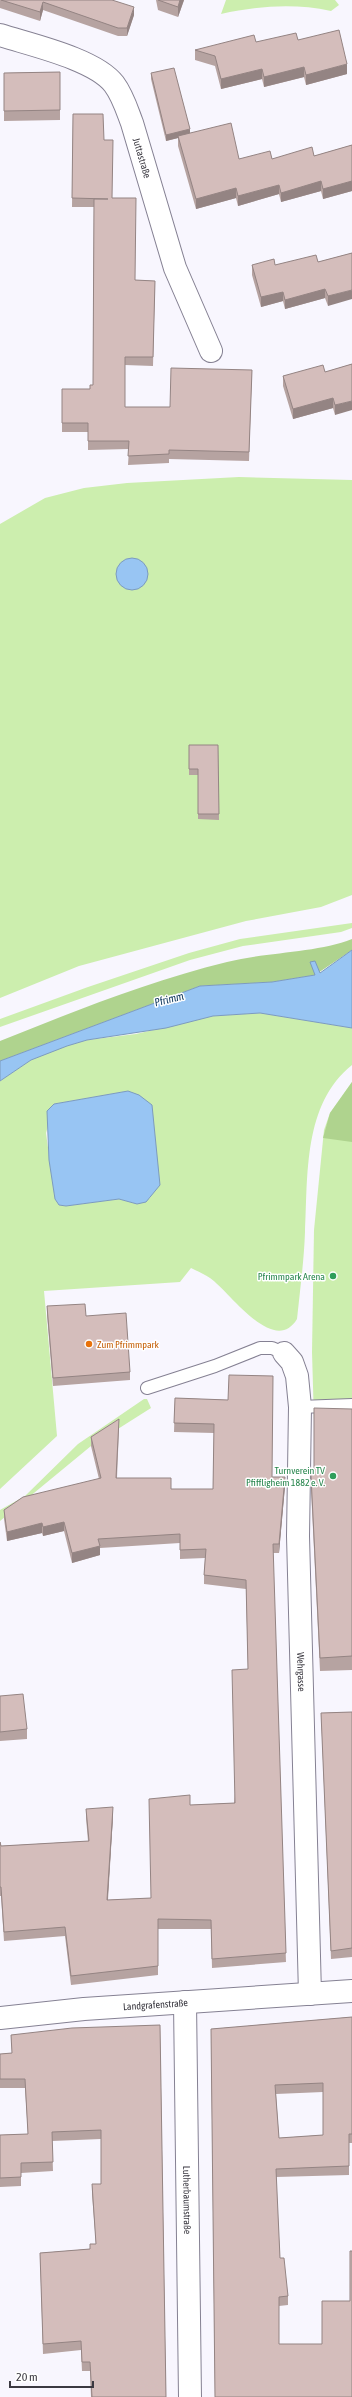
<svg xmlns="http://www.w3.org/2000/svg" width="352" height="2397" viewBox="0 0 352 2397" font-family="'Asap Condensed',sans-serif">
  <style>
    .green { fill: #cceeae; fill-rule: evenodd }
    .forest { fill: #afd38e }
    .water { fill: #98c5f3; stroke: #7c9bbe }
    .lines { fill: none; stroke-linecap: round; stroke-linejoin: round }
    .service-casing { stroke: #858193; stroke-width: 14 }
    .minor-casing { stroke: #858193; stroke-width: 24 }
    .tertiary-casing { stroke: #858193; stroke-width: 24 }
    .service { stroke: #fff; stroke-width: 12 }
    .minor { stroke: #fff; stroke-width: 22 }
    .tertiary { stroke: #fff; stroke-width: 22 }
    .wall { fill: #b6a3a1; fill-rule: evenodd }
    .shaded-wall { fill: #948483 }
    .building { fill: #d4bdbb; stroke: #948483; fill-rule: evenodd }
    .leisure-dot { fill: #2e9e5b; stroke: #fff; stroke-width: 1.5 }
    .food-dot { fill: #e8710a; stroke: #fff; stroke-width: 1.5 }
    .labels { text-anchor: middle; stroke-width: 3; stroke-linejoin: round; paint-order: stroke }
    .street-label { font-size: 10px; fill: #3b3941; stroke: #fff }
    .leisure-label { font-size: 10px; fill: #27864d; stroke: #fff; text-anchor: end }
    .food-label { font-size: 10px; fill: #c56008; stroke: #fff; text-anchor: start }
    .water-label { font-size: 11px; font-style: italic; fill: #143c61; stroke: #fff }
  </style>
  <rect width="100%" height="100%" fill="#f8f6fe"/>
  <g class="green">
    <path d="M226,0h109l4,5 -8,6c-37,-8 -73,-5 -110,3z"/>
    <polygon points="239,477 352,480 352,895 321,907 246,921 79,966 0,998 0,524 45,498 84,488 127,483"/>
    <polygon points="352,923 352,928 341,932 243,946 190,960 0,1027 0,1019 88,987 189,953 240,939"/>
    <path d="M260,1013l92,15v37c-49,39 -44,110 -47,167 -1,29 -5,58 -8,87 -23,38 -68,-28 -87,-41 -6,-4 -13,-7 -19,-10l-11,14 -136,9 13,145 -57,53v-408l31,-21 22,-10 34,-10 49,-6 77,-18zM128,1091l25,101 -3,6 -13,6 -18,-5 -53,7 -7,-1 -4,-6 -9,-66 8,-29z"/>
    <polygon points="352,1082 352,1531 314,1421 312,1352 314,1230 324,1130 330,1113"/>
    <polygon points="144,1399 147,1399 151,1408 91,1446 0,1521 0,1510 25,1496 78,1444"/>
  </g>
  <g class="forest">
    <path d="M352,939v11l-37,25 -43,7 -72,4 -200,75v-20c75,-30 149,-60 227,-79 39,-10 90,-9 125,-23z"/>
    <polygon points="352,1082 352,1142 323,1138 330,1113"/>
  </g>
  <g class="water">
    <circle cx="132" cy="574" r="16"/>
    <polygon points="352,950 352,1028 260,1013 213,1016 166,1028 87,1040 67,1046 31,1060 0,1081 0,1061 200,986 272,982 315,975 310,962 315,961 320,973"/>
    <polygon points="128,1091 139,1095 152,1105 160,1185 146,1202 137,1204 119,1199 66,1206 59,1205 55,1199 49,1160 47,1111 54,1104"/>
  </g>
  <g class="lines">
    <defs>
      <g id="service">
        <polyline points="147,1388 215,1366 260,1348 272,1348 284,1353"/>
        <polyline points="300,1407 352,1405"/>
      </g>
      <g id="minor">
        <path id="s1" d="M0,35c31,10 95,24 114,49 9,12 13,26 18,39l43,145 36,83"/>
        <path id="s2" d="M284,1353l8,9 5,14 3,31 -2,129 12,458"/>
        <path id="s3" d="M185,2002l5,395"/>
      </g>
      <g id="tertiary">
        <path id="s4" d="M0,2018l84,-9 268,-18"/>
      </g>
    </defs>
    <use href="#service" class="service-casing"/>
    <use href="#minor" class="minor-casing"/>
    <use href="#tertiary" class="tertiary-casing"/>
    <use href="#service" class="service"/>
    <use href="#minor" class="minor"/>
    <use href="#tertiary" class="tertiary"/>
  </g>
  <g class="wall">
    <polygon points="0,0 112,0 134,15 127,36 118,36 43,10 40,21 0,8"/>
    <polygon points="156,0 184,0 178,17 158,10"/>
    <polygon points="298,40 347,74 306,85 304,77 264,87 262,79 221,89 215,66 195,60 195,50 256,42"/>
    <polygon points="60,72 60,120 4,121 4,73"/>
    <polygon points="151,73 190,133 239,159 272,159 314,156 352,145 352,191 323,199 321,191 281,202 279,194 238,206 236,198 196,209 178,146 178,138 166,141 151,79"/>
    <polygon points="73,114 104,140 112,198 135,280 155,281 153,366 125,365 125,407 170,407 252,370 249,461 169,459 169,463 128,465 129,449 88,450 88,432 62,432 62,389 90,389 93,385 94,207 72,207"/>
    <polygon points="352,253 328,306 325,298 285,309 283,301 261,307 252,275 252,265 275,265 318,262"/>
    <polygon points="352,364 335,415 333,408 293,419 283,386 283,376 325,372"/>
    <polygon points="189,745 218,745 219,820 198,819 198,775 189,775"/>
    <polygon points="47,1306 86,1316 130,1372 130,1380 53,1386 47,1315"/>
    <polygon points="175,1398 228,1400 272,1477 285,1486 279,1553 273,1553 286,1962 212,1968 211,1929 158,1929 158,1975 71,1985 65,1936 4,1941 1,1896 0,1896 0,1842 1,1846 88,1841 86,1818 86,1809 113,1816 108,1900 151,1898 190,1805 234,1803 248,1669 246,1589 204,1584 204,1575 205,1558 180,1559 180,1543 100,1548 100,1555 72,1563 64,1531 43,1536 42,1533 7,1541 4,1519 4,1510 99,1479 91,1446 91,1437 119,1428 117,1478 171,1489 213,1489 214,1433 174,1432"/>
    <polygon points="352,1409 352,1670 320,1671 311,1489 311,1473 314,1473"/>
    <polygon points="0,1696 27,1729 27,1739 0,1741"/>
    <polygon points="352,1712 352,1957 331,1959 321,1713"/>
    <path d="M352,2017v126h-3v32l-73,2 4,81 8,38v9l-9,1v38l73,53h-137l-4,-368zM323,2092v43l-44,3 -3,-44z"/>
    <polygon points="160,2025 166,2397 91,2397 90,2371 82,2371 81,2350 43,2354 40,2253 90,2249 90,2244 96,2244 92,2194 92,2184 101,2184 101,2139 52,2141 53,2171 21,2173 21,2186 0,2187 0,2135 28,2134 25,2088 0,2088 0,2054 12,2053 11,2035"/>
  </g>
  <g class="shaded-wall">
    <polygon points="180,0 184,0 178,17 178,7"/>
    <polygon points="43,2 43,10 40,21 40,12"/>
    <polygon points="134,7 134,15 127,36 127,28"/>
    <polygon points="347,64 347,74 306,85 306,75"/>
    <polygon points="304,67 304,77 264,87 264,77"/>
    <polygon points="262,69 262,79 221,89 221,79"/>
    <polygon points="190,129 190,135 178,136 178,138 166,141 166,135"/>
    <polygon points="321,181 321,191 281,202 281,193"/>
    <polygon points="352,181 352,191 323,199 323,189"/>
    <polygon points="279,185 279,194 238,206 238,196"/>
    <polygon points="236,188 236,198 196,209 196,199"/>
    <polygon points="325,289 325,298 285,309 285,300"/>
    <polygon points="352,290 352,299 328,306 328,296"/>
    <polygon points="283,292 283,301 261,307 261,297"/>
    <polygon points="333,398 333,408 293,419 293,409"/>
    <polygon points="352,401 352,410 335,415 335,405"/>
    <polygon points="285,1477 285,1486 279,1553 279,1544"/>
    <polygon points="64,1522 64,1531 43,1536 43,1527"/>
    <polygon points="42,1523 42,1533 7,1541 7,1532"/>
    <polygon points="100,1546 100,1555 72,1563 72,1553"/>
    <polygon points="113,1807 113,1816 107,1909 107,1900"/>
  </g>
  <g class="building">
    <polygon points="1,0 112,0 134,7 127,28 118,28 43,2 40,12"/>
    <polygon points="158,0 180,0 178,7"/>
    <polygon points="339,30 347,64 306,75 304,67 264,77 262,69 221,79 215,56 195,50 254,35 256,42 296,33 298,40"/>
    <polygon points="174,68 190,129 166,135 151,73"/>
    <polygon points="60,72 60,110 4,111 4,73"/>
    <polygon points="73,114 103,114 104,140 113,140 112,198 136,198 135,280 155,281 153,357 125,357 125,407 170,407 171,368 252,370 249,452 169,450 169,454 128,456 129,441 88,441 88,423 62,423 62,389 90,389 90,385 93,385 94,199 108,199 72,198"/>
    <polygon points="231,123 239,159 270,151 272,159 312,147 314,156 352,145 352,181 323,189 321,181 281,193 279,185 238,196 236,188 196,199 178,136"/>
    <polygon points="352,253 352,290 328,296 325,289 285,300 283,292 261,297 252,265 274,259 275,265 316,255 318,262"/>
    <polygon points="352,364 352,401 335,405 333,398 293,409 283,376 323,365 325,372"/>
    <polygon points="189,745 218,745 219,814 198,814 198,769 189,769"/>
    <polygon points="85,1304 86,1316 126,1313 130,1372 53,1378 47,1306"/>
    <polygon points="229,1375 273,1376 272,1477 285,1477 279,1544 273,1544 286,1953 212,1959 211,1920 158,1919 158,1966 71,1976 65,1927 4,1932 1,1887 0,1887 0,1842 1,1846 89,1841 86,1809 113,1807 107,1900 151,1898 149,1799 190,1795 190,1805 235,1803 232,1670 248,1669 246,1580 204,1575 206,1549 180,1550 180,1534 98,1539 100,1546 72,1553 64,1522 43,1527 42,1523 7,1532 4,1510 23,1497 101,1478 91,1437 119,1419 116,1478 171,1478 171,1489 213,1489 214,1424 174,1423 175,1398 228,1400"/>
    <polygon points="314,1408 352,1409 352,1656 320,1658 311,1476 311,1473 314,1473"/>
    <polygon points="23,1694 27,1729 0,1732 0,1696"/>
    <polygon points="352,1712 352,1948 331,1951 321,1713"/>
    <path d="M352,2017v117h-3v32l-73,3 4,89h4l4,38 -9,1v47h43v-43h28v-50h2v146h-137l-4,-368zM323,2083v52l-44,3 -4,-53z"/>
    <polygon points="160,2025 166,2397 92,2397 90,2362 82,2362 81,2341 43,2344 40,2253 90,2249 90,2244 96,2244 92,2184 101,2184 101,2130 52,2132 53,2162 21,2163 21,2177 0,2178 0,2135 28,2134 25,2079 0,2079 0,2054 12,2053 11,2035 72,2028"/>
  </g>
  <g class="leisure-dot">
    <circle cx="333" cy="1276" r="4"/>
    <circle cx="333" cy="1476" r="4"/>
  </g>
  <circle class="food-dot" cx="89" cy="1344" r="4"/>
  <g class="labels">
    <g class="street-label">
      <text dy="4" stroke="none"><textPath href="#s1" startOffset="205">Juttastraße</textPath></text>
      <text dy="4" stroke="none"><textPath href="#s2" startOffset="323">Wehrgasse</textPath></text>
      <text dy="4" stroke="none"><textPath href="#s4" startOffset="156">Landgrafenstraße</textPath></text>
      <text dy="4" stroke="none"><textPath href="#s3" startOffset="198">Lutherbaumstraße</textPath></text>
    </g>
    <g class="leisure-label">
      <text x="325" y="1280">Pfrimmpark Arena</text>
      <text x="325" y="1474">Turnverein TV<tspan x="325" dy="12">Pfiffligheim 1882 e. V.</tspan></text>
    </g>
    <g class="food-label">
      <text x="97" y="1348">Zum Pfrimmpark</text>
    </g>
    <g class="water-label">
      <text transform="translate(169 999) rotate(-14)" y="4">Pfrimm</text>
    </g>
  </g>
  <path d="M10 2381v6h83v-6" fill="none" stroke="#3b3941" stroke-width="2"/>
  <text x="16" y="2381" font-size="12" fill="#3b3941" stroke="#ffffff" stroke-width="3" paint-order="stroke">20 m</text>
</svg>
